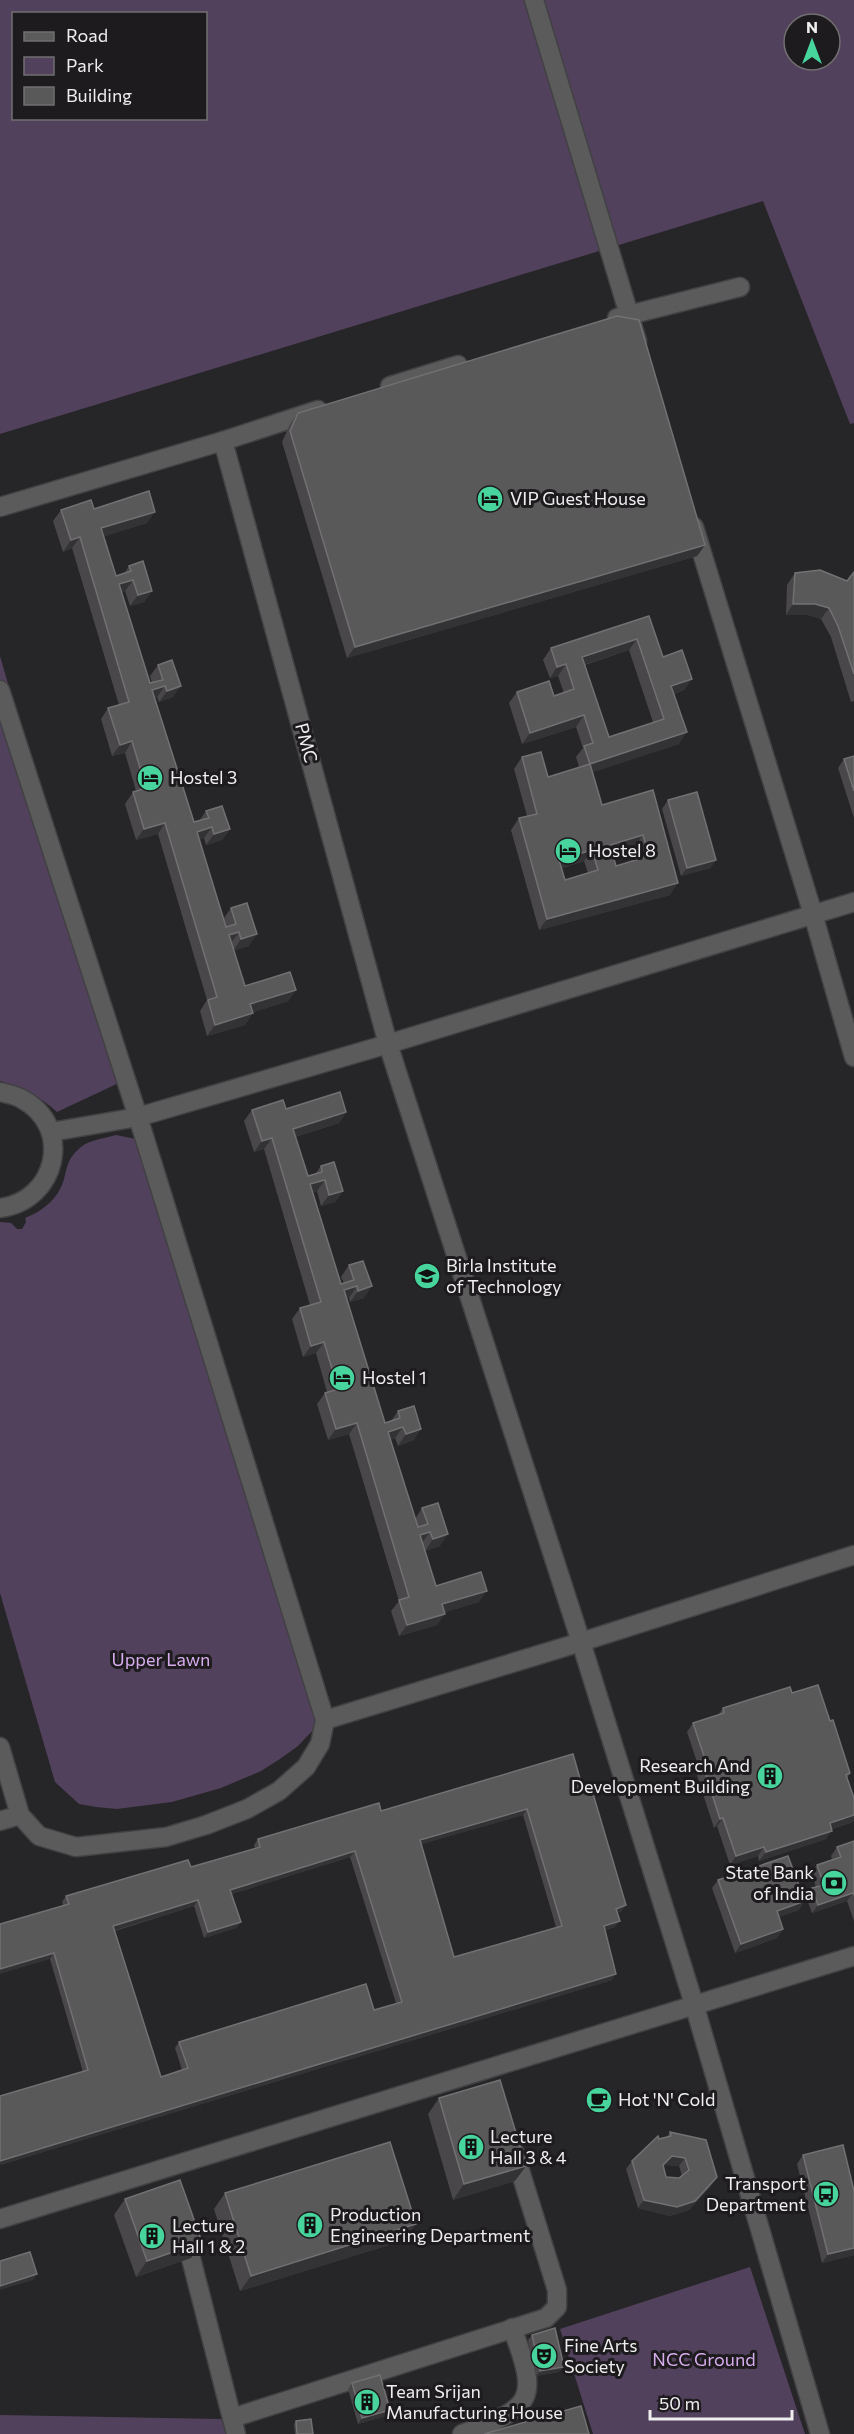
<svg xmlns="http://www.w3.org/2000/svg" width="854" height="2434" viewBox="0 0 854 2434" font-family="Commissioner,sans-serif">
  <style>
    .green { fill: #52415c; fill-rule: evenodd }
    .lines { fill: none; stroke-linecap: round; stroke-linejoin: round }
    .street-casing { stroke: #424143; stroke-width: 21 }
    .street { stroke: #5c5b5c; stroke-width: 18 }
    .wall { fill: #494749; fill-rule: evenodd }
    .shaded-wall { fill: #333234 }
    .building { fill: #5a595a; stroke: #727072; stroke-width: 1.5; fill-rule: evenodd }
    .labels { text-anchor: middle; stroke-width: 6; stroke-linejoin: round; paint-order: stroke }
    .poi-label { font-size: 18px; fill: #efeeef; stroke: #1d1b1d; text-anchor: start }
    .street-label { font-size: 18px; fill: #efeeef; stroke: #1d1b1d }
    .park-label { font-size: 18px; fill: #d6aced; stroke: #1d1b1d }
  </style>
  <rect width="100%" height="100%" fill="#262527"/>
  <g class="green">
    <path d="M0,0h854v423l-4,1 -87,-223 -763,233zM14,14h192v104h-192zM794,24h36v36h-36z"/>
    <path d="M0,656l123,425 -66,31c-18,-16 -34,-25 -57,-31z"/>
    <path d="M116,1135l20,4 183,573 -5,17 -16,17 -18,13 -19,12 -40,17 -49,14 -55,7 -21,-2 -17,-3 -24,-22 -55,-189v-371l11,1 6,6h5l4,-7 -1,-4c18,-7 34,-20 39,-39 4,-15 4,-21 17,-32 8,-7 25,-9 35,-12z"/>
    <polygon points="750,2267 805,2434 593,2434 560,2329"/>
    <polygon points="0,2415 221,2419 229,2434 0,2434"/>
  </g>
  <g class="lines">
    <defs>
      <g id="street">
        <polyline points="534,0 637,341"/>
        <polyline points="617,318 740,287"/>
        <polyline points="390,386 458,365"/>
        <polyline points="223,441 388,1044 581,1642 694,2004 820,2434"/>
        <polyline points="0,507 223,441 318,410"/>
        <polyline points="694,527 813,914 854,1057"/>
        <polyline points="0,690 138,1117 325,1720 320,1744 306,1767 279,1791 247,1809 206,1825 166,1837 76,1847 39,1836 20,1815 0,1747"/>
        <path d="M0,1092c7,2 16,3 22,7 52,28 35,102 -22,109"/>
        <polyline points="51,1132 138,1117 388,1044 854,902"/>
        <polyline points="325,1720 581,1642 854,1555"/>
        <polyline points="0,1821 20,1815"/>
        <polyline points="0,2219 854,1956"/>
        <polyline points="185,2235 236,2434"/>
        <polyline points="232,2418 546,2318 557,2307 557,2290 514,2151"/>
        <path d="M462,2434c71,-27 78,-33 50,-106"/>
      </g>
    </defs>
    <use href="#street" class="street-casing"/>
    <use href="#street" class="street"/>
  </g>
  <g class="wall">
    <polygon points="298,413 705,545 697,556 347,658 282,442 290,424"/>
    <polygon points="94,509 147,523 104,536 116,576 124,574 129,566 152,591 144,602 130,606 125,591 121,592 150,683 152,683 150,676 158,665 173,697 159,702 157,697 155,698 194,822 199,821 206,811 230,829 222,840 206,845 204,838 199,840 224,918 231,908 249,946 234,950 245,986 296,990 288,1001 253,1012 245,1025 207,1036 200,1011 207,1000 158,834 136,840 125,804 133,792 136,791 125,753 112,756 101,719 108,708 119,705 72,548 63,552 53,521 61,510"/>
    <polygon points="854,572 854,701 851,702 831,637 821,619 808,615 786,615 787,585 795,573 847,581"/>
    <path d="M649,616l14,41 29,22 -8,11 -10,4 5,50 -87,28 10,33 51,-15 17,105 -131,35 -28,-100 8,-12 8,-2 -13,-47 8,-12 26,20 31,-10 -3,-10 7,-9 -7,-21 -54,17 -13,-41 8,-11 37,4 10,-3 -6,-17 -8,2 -7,-18 8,-12zM629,650l24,72 -44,15 -24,-72zM635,846l4,13 -23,7 -4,-13zM584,861l4,12 -23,7 -3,-12z"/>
    <polygon points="854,756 854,818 838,768 844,759"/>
    <polygon points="668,800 716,860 710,868 681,876 662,809"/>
    <polygon points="286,1109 346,1112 339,1123 295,1137 308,1176 315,1174 321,1166 343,1191 335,1202 321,1206 317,1191 313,1192 341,1284 344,1283 341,1277 349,1265 364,1298 350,1302 349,1298 346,1298 385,1423 391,1421 398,1411 414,1440 398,1446 395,1438 390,1440 415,1519 422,1508 440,1546 425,1551 436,1586 479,1602 445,1612 437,1625 399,1636 391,1611 399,1601 349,1434 328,1440 317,1404 325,1393 327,1392 316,1353 303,1357 292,1319 300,1308 310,1305 264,1149 254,1152 244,1121 252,1110"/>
    <polygon points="792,1693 830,1721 850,1773 847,1778 853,1822 832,1829 826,1839 759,1861 758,1856 730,1865 717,1826 714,1828 695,1769 698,1765 687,1732 693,1723 718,1715 723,1708"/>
    <path d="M583,1789l39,122 -5,2 -2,14 -10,3 7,50 -612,185 83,-93 -33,-113 13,-54 -1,-3 4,-6 125,-29 64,-18 -1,-4 4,-6 123,-28zM523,1815l33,112 -102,30 -33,-113zM350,1857l46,146 -22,7 -195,32 -4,6 7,22 -21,7 -46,-146 79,-25 10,32 32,-10 5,-6 -9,-28z"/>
    <polygon points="854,1841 854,1921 847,1901 812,1913 806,1897 812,1888 816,1887 811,1873 817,1865 832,1859 831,1856 837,1847"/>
    <polygon points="718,1880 799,1910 779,1917 783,1929 777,1938 735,1953 712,1888"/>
    <polygon points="439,2098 515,2181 453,2200 428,2114"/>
    <path d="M670,2132l41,54 -22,24 -19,6 -32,-8 -12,-39 6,-8 27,-22 8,-2zM666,2165l13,1 3,10 -3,2 -13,-1 -3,-10z"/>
    <polygon points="803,2155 854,2191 854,2255 822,2263 797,2164"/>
    <polygon points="225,2193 405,2240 240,2291 214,2209"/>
    <polygon points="125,2199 191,2258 136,2277 114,2215"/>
    <polygon points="532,2335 559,2372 536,2376 528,2340"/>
    <polygon points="352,2383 390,2410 386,2416 358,2424 348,2389"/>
    <polygon points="296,2421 313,2434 295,2434 294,2424"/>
  </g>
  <g class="shaded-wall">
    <polygon points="155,512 147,523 94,540 101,528"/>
    <polygon points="80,537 72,548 63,552 71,540"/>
    <polygon points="705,545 697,556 347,658 355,647"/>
    <polygon points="133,580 125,591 111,595 119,584"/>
    <polygon points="152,591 144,602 130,606 138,595"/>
    <polygon points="793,604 815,604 829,608 821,619 808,615 786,615"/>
    <polygon points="637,639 629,650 574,668 582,657"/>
    <polygon points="566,664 558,676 550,678 557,667"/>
    <polygon points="692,679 684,690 664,697 671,686"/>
    <polygon points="165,686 157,697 144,701 152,690"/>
    <polygon points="181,686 173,697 159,702 167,691"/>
    <polygon points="584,715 576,727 522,744 530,733"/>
    <polygon points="687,732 679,744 582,776 590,764"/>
    <polygon points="132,741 125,753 112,756 120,745"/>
    <polygon points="165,823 158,834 136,840 144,829"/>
    <polygon points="212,827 204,838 189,843 197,832"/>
    <polygon points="230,829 222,840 206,845 214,834"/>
    <polygon points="643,835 635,846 602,856 610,845"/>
    <polygon points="592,850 584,861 551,871 559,860"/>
    <polygon points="716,860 710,868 681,876 687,868"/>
    <polygon points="678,883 670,895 539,930 547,919"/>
    <polygon points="239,932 231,943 229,935"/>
    <polygon points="257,934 249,946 233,951 241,939"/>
    <polygon points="296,990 288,1001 243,1016 250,1004"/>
    <polygon points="253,1013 245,1025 207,1036 215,1025"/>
    <polygon points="346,1112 339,1123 285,1140 293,1129"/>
    <polygon points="272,1138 264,1149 254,1152 262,1141"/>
    <polygon points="325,1180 317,1191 302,1195 310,1184"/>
    <polygon points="343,1191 335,1202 321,1206 329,1195"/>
    <polygon points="357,1286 349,1298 336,1301 344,1290"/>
    <polygon points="372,1286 364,1298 350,1302 358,1291"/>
    <polygon points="324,1342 316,1353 303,1357 311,1346"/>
    <polygon points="357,1423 349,1434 328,1440 336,1429"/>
    <polygon points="403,1427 395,1438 380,1443 388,1432"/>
    <polygon points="421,1429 414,1440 398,1446 406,1434"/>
    <polygon points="430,1532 422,1543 420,1535"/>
    <polygon points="448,1534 440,1546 425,1551 433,1539"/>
    <polygon points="487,1591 479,1602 434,1616 442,1604"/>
    <polygon points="445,1614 437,1625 399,1636 407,1625"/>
    <polygon points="527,1809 523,1815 416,1846 420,1840"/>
    <polygon points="854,1815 854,1821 853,1822 824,1831 830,1823"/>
    <polygon points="723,1818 717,1826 714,1828 720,1819"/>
    <polygon points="832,1831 826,1839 759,1861 766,1852"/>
    <polygon points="764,1847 758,1856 730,1865 736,1856"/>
    <polygon points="355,1851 350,1857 226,1896 230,1890"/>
    <polygon points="853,1893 847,1901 812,1913 818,1905"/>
    <polygon points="198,1900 194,1906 109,1932 113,1926"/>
    <polygon points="805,1901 799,1910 771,1920 777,1911"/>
    <polygon points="626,1905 622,1911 612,1914 616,1909"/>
    <polygon points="620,1921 615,1927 599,1931 604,1926"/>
    <polygon points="241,1922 236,1928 204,1938 208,1932"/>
    <polygon points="783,1929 777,1938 735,1953 741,1944"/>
    <polygon points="54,1953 50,1959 0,1974 0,1969"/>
    <polygon points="616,1974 612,1980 0,2165 0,2161"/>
    <polygon points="672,2156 685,2158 679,2166 666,2165 657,2173 663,2165"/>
    <polygon points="526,2166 515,2181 453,2200 464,2184"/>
    <polygon points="717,2177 711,2186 689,2210 670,2216 638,2208 644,2200"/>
    <polygon points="416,2224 405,2240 240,2291 251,2276"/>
    <polygon points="202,2242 191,2258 136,2277 147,2261"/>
    <polygon points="854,2248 854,2255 822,2263 828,2254"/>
    <polygon points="37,2274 33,2280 0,2290 0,2286"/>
    <polygon points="564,2367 559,2372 536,2376 540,2371"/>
    <polygon points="390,2410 386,2416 358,2424 362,2418"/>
  </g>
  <g class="building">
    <polygon points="617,316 639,320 705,545 355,647 290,431 298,413"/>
    <polygon points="149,491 155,512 101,528 116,576 131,571 129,566 143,561 152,591 138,595 133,580 119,584 150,683 163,680 158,665 172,660 181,686 167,691 165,686 152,690 194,822 209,818 206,811 222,806 230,829 214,834 212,827 197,832 226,927 236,924 231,908 247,903 257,934 241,939 239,932 229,935 245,986 290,972 296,990 250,1004 253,1013 215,1025 208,1000 217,997 165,823 144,829 133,792 146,788 132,741 120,745 108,708 129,702 80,537 71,540 61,510 91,500 94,509"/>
    <polygon points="820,570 847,581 854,572 854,674 838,626 829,608 815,604 793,604 795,573"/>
    <path d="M649,616l14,41 19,-7 10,29 -21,7 16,46 -97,32 -6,-18 9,-3 -9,-28 -54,18 -13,-41 32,-11 5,15 20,-7 -8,-25 -9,3 -6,-19zM637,639l27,80 -55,18 -27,-80z"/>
    <path d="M541,752l7,25 42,-13 12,41 51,-15 25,93 -131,36 -28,-101 18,-4 -15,-57zM643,835l6,21 -33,10 -6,-21zM592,850l6,20 -33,10 -6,-20z"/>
    <polygon points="854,756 854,791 844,759"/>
    <polygon points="697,792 716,860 687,868 668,800"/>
    <polygon points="340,1092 346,1112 293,1129 308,1176 322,1172 321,1166 334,1162 343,1191 329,1195 325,1180 310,1184 341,1284 354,1280 349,1265 363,1261 372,1286 358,1291 357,1286 344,1290 385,1423 400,1418 398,1411 414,1406 421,1429 406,1434 403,1427 388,1432 418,1527 428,1524 422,1508 438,1503 448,1534 433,1539 430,1532 420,1535 436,1586 481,1572 487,1591 442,1604 445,1614 407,1625 399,1600 409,1597 357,1423 336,1429 325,1393 338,1389 324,1342 311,1346 300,1308 321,1302 272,1138 262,1141 252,1110 283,1100 286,1109"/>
    <polygon points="818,1685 830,1721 833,1720 850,1773 846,1775 854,1798 854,1815 830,1823 832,1831 766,1852 764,1847 736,1856 723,1818 720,1819 701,1760 705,1759 693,1723 724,1713 723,1708 790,1687 792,1693"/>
    <path d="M573,1754l10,35 8,-2 35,118 -10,4 4,12 -16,5 12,48 -616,187v-65l88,-26 -34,-117 -54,16v-45l69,-20 -3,-8 122,-36 3,7 69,-20 -2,-8 121,-36 2,8zM527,1809l35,117 -108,31 -34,-117zM355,1851l47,151 -28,8 -8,-26 -187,58 9,26 -27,9 -48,-151 85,-26 10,32 33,-10 -11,-32z"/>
    <polygon points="854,1841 854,1895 853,1893 818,1905 812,1888 824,1885 817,1865 841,1857 837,1847"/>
    <polygon points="788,1856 805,1901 777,1911 783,1929 741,1944 718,1880"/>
    <polygon points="500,2080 526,2166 464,2184 439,2098"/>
    <path d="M670,2132l36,8 11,37 -22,24 -18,6 -33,-7 -12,-39 26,-25 1,3 12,-3zM672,2156l13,2 4,12 -10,8 -13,-1 -3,-12z"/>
    <polygon points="390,2142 416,2224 251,2276 225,2193"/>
    <polygon points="843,2145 854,2191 854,2248 828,2254 803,2155"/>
    <polygon points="180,2180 202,2242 147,2261 125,2199"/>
    <polygon points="30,2252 37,2274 0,2286 0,2261"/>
    <polygon points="555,2328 564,2367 540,2371 532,2335"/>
    <polygon points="380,2375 390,2410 362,2418 352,2383"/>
    <polygon points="581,2406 589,2434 484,2434"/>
    <polygon points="311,2419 313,2434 297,2434 296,2421"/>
  </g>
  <defs>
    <symbol id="hotel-disc" viewBox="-11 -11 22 22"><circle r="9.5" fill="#47d49d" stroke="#1d1b1d"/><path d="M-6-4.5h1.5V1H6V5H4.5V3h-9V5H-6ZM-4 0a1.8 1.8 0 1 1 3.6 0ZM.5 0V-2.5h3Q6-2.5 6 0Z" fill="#111"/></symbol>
    <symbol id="university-disc" viewBox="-11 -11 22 22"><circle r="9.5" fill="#47d49d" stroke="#1d1b1d"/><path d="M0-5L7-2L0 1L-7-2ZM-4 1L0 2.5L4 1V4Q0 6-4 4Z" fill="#111"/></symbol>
    <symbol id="building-disc" viewBox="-11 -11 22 22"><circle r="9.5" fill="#47d49d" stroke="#1d1b1d"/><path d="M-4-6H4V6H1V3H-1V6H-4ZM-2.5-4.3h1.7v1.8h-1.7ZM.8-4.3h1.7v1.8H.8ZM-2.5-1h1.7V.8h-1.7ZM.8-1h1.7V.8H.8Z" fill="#111"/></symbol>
    <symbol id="bank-disc" viewBox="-11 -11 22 22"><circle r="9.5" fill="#47d49d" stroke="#1d1b1d"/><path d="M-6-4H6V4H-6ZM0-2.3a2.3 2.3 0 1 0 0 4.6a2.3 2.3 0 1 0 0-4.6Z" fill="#111"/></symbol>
    <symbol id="cafe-disc" viewBox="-11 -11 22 22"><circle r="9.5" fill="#47d49d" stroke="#1d1b1d"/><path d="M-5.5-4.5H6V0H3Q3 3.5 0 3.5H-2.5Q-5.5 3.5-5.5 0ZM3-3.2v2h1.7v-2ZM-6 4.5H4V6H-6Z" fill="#111"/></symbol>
    <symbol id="bus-disc" viewBox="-11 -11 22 22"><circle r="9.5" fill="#47d49d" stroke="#1d1b1d"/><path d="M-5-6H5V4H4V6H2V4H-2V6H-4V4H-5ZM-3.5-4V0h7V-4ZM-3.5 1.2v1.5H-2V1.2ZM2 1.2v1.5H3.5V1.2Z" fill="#111"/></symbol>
    <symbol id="theatre-disc" viewBox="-11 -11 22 22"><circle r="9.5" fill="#47d49d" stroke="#1d1b1d"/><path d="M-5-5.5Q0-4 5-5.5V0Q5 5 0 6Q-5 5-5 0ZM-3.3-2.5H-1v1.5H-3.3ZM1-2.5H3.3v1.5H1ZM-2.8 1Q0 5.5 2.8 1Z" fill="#111"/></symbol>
  </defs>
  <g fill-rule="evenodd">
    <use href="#hotel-disc" x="475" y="484" width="30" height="30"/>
    <use href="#hotel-disc" x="135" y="763" width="30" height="30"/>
    <use href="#hotel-disc" x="553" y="836" width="30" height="30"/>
    <use href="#university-disc" x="412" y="1261" width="30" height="30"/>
    <use href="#hotel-disc" x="327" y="1363" width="30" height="30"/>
    <use href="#building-disc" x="755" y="1761" width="30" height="30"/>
    <use href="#bank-disc" x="819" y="1868" width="30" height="30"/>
    <use href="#cafe-disc" x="584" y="2085" width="30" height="30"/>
    <use href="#building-disc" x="456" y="2132" width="30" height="30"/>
    <use href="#bus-disc" x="811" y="2179" width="30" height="30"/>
    <use href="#building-disc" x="295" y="2210" width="30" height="30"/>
    <use href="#building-disc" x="137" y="2221" width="30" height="30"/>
    <use href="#theatre-disc" x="529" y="2341" width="30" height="30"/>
    <use href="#building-disc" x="352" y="2387" width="30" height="30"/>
  </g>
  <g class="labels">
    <g class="poi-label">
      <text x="510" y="505">VIP Guest House</text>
      <text x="170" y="784">Hostel 3</text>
      <text x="588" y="857">Hostel 8</text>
      <text x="446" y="1272">Birla Institute<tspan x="446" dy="21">of Technology</tspan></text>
      <text x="362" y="1384">Hostel 1</text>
      <text x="750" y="1772" text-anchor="end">Research And<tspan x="750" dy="21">Development Building</tspan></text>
      <text x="814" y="1879" text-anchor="end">State Bank<tspan x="814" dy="21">of India</tspan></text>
      <text x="618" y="2106">Hot 'N' Cold</text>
      <text x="490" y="2143">Lecture<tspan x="490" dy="21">Hall 3 &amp; 4</tspan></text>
      <text x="806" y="2190" text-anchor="end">Transport<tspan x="806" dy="21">Department</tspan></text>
      <text x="330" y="2221">Production<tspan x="330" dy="21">Engineering Department</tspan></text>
      <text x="172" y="2232">Lecture<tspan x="172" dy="21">Hall 1 &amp; 2</tspan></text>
      <text x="564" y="2352">Fine Arts<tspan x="564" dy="21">Society</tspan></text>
      <text x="386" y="2398">Team Srijan<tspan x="386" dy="21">Manufacturing House</tspan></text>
    </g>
    <g class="street-label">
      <text transform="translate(306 743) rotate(75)" y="6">PMC</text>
    </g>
    <g class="park-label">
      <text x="161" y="1666">Upper Lawn</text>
      <text x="704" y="2366">NCC Ground</text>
    </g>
  </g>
  <rect x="12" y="12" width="195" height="108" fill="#1d1b1d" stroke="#716f71" stroke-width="1.5"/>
  <rect x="24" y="32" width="30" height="9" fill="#5c5b5c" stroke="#716f71" stroke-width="1.5"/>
  <text x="66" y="42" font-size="18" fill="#efeeef">Road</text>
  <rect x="24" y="57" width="30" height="18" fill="#52415c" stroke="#716f71" stroke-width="1.5"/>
  <text x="66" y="72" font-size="18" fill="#efeeef">Park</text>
  <rect x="24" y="87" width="30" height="18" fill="#5a595a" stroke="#716f71" stroke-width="1.5"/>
  <text x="66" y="102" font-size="18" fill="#efeeef">Building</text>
  <g transform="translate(812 42)"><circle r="28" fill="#1d1b1d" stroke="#716f71" stroke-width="1.5"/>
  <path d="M0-4.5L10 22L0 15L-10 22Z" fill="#47d49d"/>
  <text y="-9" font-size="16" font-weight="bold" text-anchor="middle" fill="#efeeef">N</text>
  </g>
  <path d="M650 2410v9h142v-9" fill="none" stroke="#efeeef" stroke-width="3"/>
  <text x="659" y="2410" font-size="18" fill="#efeeef" stroke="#1d1b1d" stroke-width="4.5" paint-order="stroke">50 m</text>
</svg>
